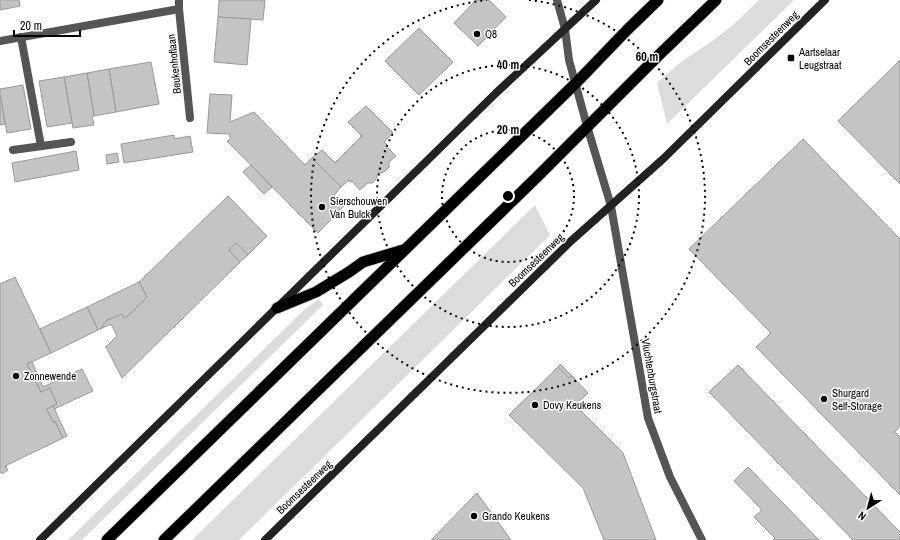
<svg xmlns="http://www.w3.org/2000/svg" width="900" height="540" viewBox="0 0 900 540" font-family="'Archivo Narrow',sans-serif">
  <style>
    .green { fill: #dcdcdc }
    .building { fill: #c4c4c4; stroke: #999 }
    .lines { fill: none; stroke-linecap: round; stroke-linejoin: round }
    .trunk-casing { stroke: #dbdbdb; stroke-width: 13 }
    .service { stroke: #555; stroke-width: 8 }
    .minor { stroke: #555; stroke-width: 8 }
    .secondary { stroke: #222; stroke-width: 8 }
    .trunk { stroke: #000; stroke-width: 11 }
    .ring { fill: none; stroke: #000; stroke-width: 2; stroke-dasharray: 2 4 }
    .poi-dot { fill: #000; stroke: #fff; stroke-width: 1.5 }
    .labels { text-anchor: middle; stroke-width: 3; stroke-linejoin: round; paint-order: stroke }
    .poi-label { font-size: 11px; fill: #000; stroke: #fff; text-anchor: start }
    .street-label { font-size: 11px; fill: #000; stroke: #fff }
    .centre { fill: #000; stroke: #fff; stroke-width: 2 }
    .ring-label { font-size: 12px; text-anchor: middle; font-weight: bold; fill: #000; stroke: #fff; stroke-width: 3; stroke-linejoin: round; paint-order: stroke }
  </style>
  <rect width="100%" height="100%" fill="#fff"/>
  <g class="green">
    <polygon points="759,0 794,0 667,124 657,83 682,61 708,44 732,26"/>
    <polygon points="535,205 550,235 239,540 192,540"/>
    <polygon points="319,299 323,305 82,540 68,540 305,309"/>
  </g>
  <g class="building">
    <polygon points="0,0 19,0 20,6 0,10"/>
    <polygon points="219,0 265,0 263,20 218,17"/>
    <polygon points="476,0 489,0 506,17 478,46 454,23"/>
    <polygon points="218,17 251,19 247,65 214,62"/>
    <polygon points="419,28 453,62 419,95 385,61"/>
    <polygon points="900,60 900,184 838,121"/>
    <polygon points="151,62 159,104 116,112 109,69"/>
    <polygon points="109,69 116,112 94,116 87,73"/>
    <polygon points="87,73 94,116 92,116 94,125 73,128 64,77"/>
    <polygon points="64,77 72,123 47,127 39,81"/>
    <polygon points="23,85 31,129 7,133 0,94 0,89"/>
    <polygon points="0,94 5,124 0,125"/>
    <polygon points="210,94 232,95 230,122 254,112 305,165 312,158 341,187 334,195 345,205 318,233 227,141 230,140 230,134 207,133"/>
    <polygon points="366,106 393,133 384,142 388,146 387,147 396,156 389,162 389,167 384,172 380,173 379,172 377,174 377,178 372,183 368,183 360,190 352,181 351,182 349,180 341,187 312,158 322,150 335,163 362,136 348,122"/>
    <polygon points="174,135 174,139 190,136 193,152 124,163 121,144"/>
    <polygon points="803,139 900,239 900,426 895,432 900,437 900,495 756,347 771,333 689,249"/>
    <polygon points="76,151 79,170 15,182 12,163"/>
    <polygon points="117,153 119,162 107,164 106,155"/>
    <polygon points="251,165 272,187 264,194 243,172"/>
    <polygon points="228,196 267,236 248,255 236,243 229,250 240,262 122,378 106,347 117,336 111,324 100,329 107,320 122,314 124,318 129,315 147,297 139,282"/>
    <polygon points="236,243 248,255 240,262 229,250"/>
    <polygon points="15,277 51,353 27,364 41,392 50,388 57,404 47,409 53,422 55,421 63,438 5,466 8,470 2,474 0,472 0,284"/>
    <polygon points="139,282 147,297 129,315 124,318 122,314 107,320 100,329 98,330 87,307"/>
    <polygon points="87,307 98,330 51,353 40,329"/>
    <polygon points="32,362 43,387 82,369 93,391 54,409 53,406 57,404 50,388 41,392 27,364"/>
    <polygon points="560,364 572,376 569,378 558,367"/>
    <polygon points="738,365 900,532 900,540 853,540 709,392"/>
    <polygon points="558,367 569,378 572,376 588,393 575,405 623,453 656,540 604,540 583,488 509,415"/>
    <polygon points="53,406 67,436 63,438 55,421 53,422 47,409"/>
    <polygon points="748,467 819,540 773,540 775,538 754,517 762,510 734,481"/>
    <polygon points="477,493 511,540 431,540"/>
  </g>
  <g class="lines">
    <defs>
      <g id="trunk">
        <polyline points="277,308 316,292 349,272 363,262 403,250"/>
        <polyline points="107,540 576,83 627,30 658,0"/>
        <polyline points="164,540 538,176 662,52 716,0"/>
      </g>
    </defs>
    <use href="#trunk" class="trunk-casing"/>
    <g class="service">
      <polyline points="21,37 41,146"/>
      <polyline points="13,150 71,142"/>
    </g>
    <g class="minor">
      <polyline points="179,0 179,9 190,118"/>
      <polyline points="557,0 565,29 569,60 587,126 611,206 648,418 670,477 702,540"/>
      <polyline points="0,41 179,9"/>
    </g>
    <g class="secondary">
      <polyline points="40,540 496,93 596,0"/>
      <polyline points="265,540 571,241 663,159 825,0"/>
    </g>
    <use href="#trunk" class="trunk"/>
  </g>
  <g class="ring">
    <circle cx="508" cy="196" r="66"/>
    <circle cx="508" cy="196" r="131"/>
    <path d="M529 0A197 197 0 1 1 487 0"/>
  </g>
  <g class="poi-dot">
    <circle cx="477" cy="34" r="4"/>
    <rect x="787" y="54" width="8" height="8" rx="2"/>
    <circle cx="322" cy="207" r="4"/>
    <circle cx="16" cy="376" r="4"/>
    <circle cx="824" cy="399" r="4"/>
    <circle cx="535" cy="405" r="4"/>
    <circle cx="474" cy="516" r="4"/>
  </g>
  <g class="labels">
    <g class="poi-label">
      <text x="485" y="38">Q8</text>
      <text x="799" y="56">Aartselaar<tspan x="799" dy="13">Leugstraat</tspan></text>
      <text x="330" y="205">Sierschouwen<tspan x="330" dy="13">Van Bulck</tspan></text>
      <text x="24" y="380">Zonnewende</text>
      <text x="832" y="397">Shurgard<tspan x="832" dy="13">Self-Storage</tspan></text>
      <text x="543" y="409">Dovy Keukens</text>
      <text x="482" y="520">Grando Keukens</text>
    </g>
    <g class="street-label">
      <text transform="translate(771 38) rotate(-45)" y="4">Boomsesteenweg</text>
      <text transform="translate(174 64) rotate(-96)" y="4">Beukenhoflaan</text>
      <text transform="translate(536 260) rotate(-44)" y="4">Boomsesteenweg</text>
      <text transform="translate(652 376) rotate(80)" y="4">Vluchtenburgstraat</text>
      <text transform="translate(304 487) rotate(-44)" y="4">Boomsesteenweg</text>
    </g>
  </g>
  <circle cx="508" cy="196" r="6" class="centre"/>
  <g class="ring-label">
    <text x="647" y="61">60 m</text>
    <text x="508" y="69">40 m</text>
    <text x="508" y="134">20 m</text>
  </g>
  <g transform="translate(868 508) rotate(216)" stroke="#ffffff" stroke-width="3" paint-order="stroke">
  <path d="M0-3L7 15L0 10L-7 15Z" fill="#000000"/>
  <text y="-6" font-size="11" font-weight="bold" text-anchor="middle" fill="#000000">N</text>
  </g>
  <path d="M14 30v6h66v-6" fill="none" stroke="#000000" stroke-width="2"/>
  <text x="20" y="30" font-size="12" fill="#000000" stroke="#ffffff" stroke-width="3" paint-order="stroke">20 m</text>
</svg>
